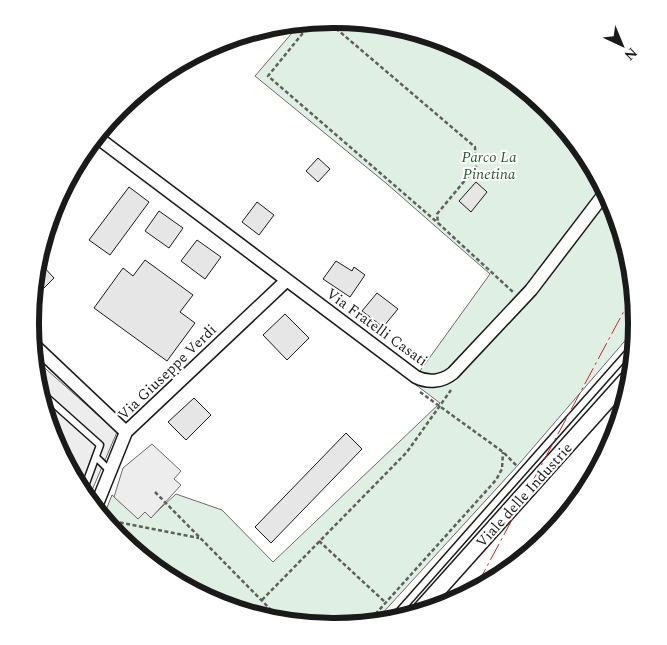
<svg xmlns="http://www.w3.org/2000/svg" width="667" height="645" viewBox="0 0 667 645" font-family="Spectral,serif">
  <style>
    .green { fill: #e0efe3; stroke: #6a6a6a }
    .parking { fill: #ededed; stroke: #6a6a6a }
    .building { fill: #e6e6e6; stroke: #1a1a1a }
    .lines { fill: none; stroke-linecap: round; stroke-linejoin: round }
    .service-casing { stroke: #1a1a1a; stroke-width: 9 }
    .minor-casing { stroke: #1a1a1a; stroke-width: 15 }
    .tertiary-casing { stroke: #1a1a1a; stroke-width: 18 }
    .path { stroke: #5f5f5f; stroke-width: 2.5; stroke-dasharray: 4 2.5; stroke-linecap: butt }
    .service { stroke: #fff; stroke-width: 6 }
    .minor { stroke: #fff; stroke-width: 12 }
    .tertiary { stroke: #fff; stroke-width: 15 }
    .power { stroke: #c62828; stroke-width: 1; stroke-dasharray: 18 4 2.5 4; stroke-linecap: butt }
    .labels { text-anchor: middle; stroke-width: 4; stroke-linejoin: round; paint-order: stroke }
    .park-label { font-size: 15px; font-style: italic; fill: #2b5a34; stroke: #fff }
    .street-label { font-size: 15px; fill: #1a1a1a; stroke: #fff }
    .rim { fill: none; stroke: #1a1a1a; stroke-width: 6 }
  </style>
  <rect width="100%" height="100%" fill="#fff"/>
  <polygon class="green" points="334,19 450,42 548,108 614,207 637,323 636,328 519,464 379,617 333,626 217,603 119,537 104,515 112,495 136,516 139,517 145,512 151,517 176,494 222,510 273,562 440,403 412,382 490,274 387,184 255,76 298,26"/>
  <g class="parking">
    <polygon points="38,362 117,432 90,495 53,438"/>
    <polygon points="152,444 181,471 174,479 181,485 151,518 145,512 138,519 114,497 123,468"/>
  </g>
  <g class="building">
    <polygon points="318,158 330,169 318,182 306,171"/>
    <polygon points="476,182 487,192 471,212 459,201"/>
    <polygon points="129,187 149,202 110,255 89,240"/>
    <polygon points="257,202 274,215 259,235 242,222"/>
    <polygon points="159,211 183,228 169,248 145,231"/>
    <polygon points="197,240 221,257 205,279 181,261"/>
    <polygon points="145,260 193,295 180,312 195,323 167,361 94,308 123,268 133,276"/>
    <polygon points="336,261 352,271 354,267 365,275 350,297 323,279"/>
    <polygon points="41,264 54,278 35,297"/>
    <polygon points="377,293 398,309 383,327 362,311"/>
    <polygon points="285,314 309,338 287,360 263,335"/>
    <polygon points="194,398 211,415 186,440 168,422"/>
    <polygon points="346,433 362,449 271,543 255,527"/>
  </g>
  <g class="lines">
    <defs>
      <g id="service">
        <polyline points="44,395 100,445 85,486"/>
        <polyline points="96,457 110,471"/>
        <polyline points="397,614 632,348"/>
      </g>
      <g id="minor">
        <path d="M98,138l318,239c12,6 26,5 37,-4l78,-83 74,-97"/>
        <polyline points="34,345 126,432"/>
        <polyline points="97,504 126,432 286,281"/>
      </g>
      <polyline id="tertiary" points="421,609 626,380"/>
    </defs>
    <use href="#service" class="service-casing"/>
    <use href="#minor" class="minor-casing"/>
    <use href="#tertiary" class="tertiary-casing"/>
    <g class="path">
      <polyline points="326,20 475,147 476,167 437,214 438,223 513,292"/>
      <polyline points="311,23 268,76 438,223"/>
      <polyline points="420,392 503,452 517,466"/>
      <polyline points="155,492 276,615"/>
      <polyline points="107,520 199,538"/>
      <polyline points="319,541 386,603"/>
      <polyline points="262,600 407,452 451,390"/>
      <polyline points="371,619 496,480 502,469 503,452"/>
    </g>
    <use href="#service" class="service"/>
    <use href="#minor" class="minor"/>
    <use href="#tertiary" class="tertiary"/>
    <polyline class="power" points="477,585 632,296"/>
  </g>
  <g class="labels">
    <g class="park-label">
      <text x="489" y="162">Parco La<tspan x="489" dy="17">Pinetina</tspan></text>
    </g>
    <g class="street-label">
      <text transform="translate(377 327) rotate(36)" y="5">Via Fratelli Casati</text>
      <text transform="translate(167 372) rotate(-44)" y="5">Via Giuseppe Verdi</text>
      <text transform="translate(524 495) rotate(-48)" y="5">Viale delle Industrie</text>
    </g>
  </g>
  <path d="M0 0H667V645H0ZM333 28H334A294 294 0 0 1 628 322V324A294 294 0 0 1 334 618H333A294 294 0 0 1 39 324V322A294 294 0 0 1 333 28Z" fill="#fff" fill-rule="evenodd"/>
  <path class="rim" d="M333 28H334A294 294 0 0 1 628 322V324A294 294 0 0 1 334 618H333A294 294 0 0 1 39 324V322A294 294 0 0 1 333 28Z"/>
  <g transform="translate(622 45) rotate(136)" stroke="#ffffff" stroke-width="4" paint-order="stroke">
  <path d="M0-4L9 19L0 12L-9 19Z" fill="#1a1a1a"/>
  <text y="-8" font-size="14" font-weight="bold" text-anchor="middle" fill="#1a1a1a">N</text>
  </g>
</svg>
